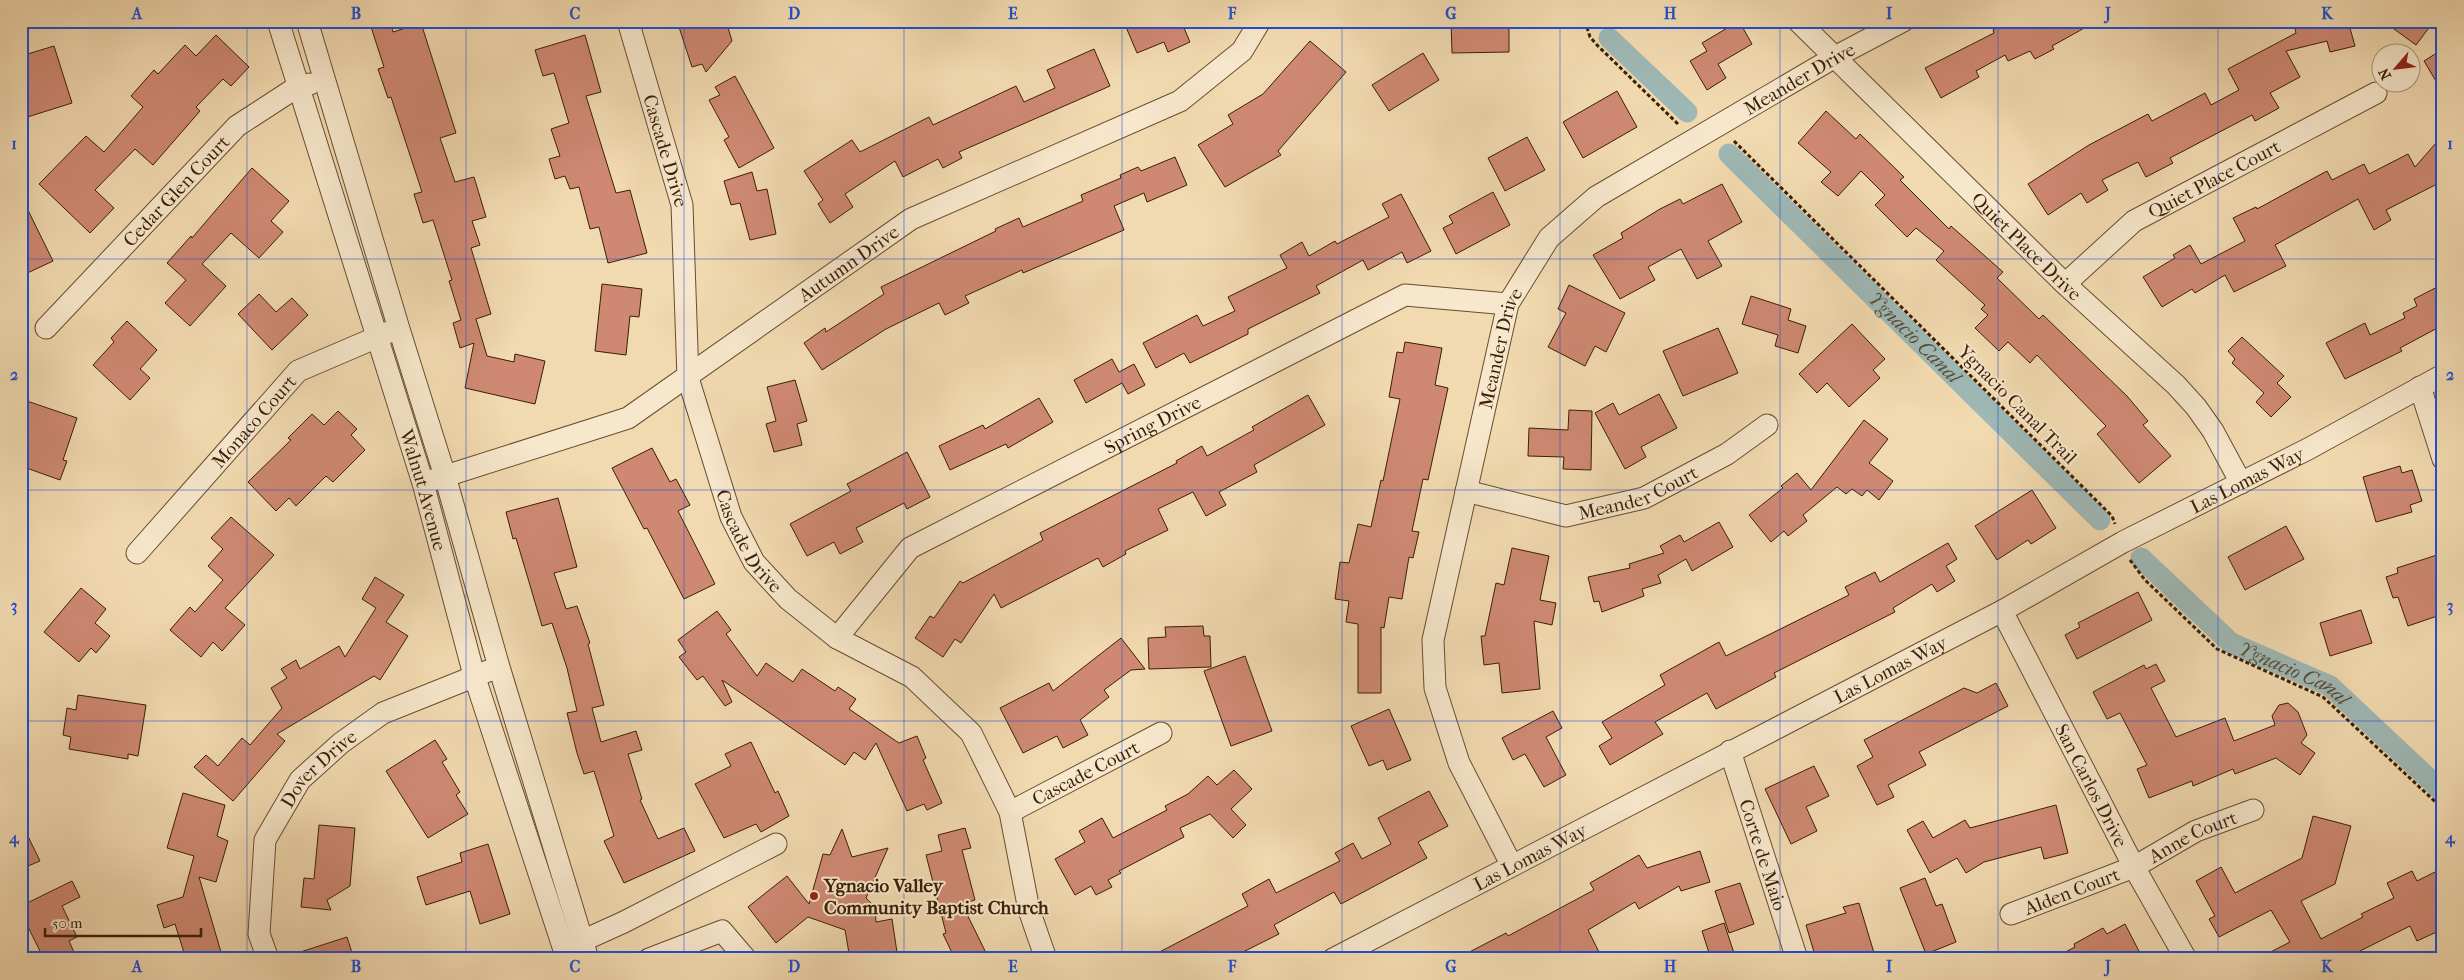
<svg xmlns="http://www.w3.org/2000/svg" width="2464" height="980" viewBox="0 0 2464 980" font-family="'IM FELL French Canon',serif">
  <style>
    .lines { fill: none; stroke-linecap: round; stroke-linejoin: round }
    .canal { stroke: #9eb8b5; stroke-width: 21 }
    .building { fill: #cf8973; stroke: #3a1e05 }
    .minor-casing { stroke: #684d30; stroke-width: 23 }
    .path { stroke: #3a1e05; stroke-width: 3; stroke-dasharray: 4 2.5; stroke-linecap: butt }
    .minor { stroke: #f7e7cc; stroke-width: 21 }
    .grid { fill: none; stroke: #1d4ed8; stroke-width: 1; stroke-opacity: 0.55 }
    .poi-dot { fill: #8f2418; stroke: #f7e7cc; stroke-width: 2 }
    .labels { text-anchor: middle; stroke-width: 4; stroke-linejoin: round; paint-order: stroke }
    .street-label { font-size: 19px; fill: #3a1e05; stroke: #f7e7cc }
    .poi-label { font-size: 19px; font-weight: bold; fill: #3a1e05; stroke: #f7e7cc; text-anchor: start }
    .water-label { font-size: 20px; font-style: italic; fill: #584c3a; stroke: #f7e7cc }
    .neatline { fill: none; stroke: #1d4ed8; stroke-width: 2 }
    .grid-label { font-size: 16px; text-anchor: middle; font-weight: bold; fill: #1d4ed8 }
  </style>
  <rect width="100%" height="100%" fill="#f2dab0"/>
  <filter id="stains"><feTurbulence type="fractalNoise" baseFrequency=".004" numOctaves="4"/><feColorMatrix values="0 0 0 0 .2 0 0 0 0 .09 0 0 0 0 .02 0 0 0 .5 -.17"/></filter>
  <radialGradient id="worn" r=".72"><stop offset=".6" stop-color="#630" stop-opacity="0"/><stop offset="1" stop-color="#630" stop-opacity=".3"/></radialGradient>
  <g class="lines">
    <g class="canal">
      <polyline points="1609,38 1687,112"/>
      <path id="s1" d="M1729,154l371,366"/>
      <path id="s2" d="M2141,558l90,85 99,43 113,106"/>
    </g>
  </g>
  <g class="building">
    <polygon points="390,21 393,32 421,23 456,133 440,138 455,182 474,177 486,217 472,221 480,245 471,248 491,314 476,319 487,356 514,362 515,354 545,361 535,404 465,388 474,343 460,348 453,323 461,320 449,281 452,280 433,220 423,223 414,194 422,192 391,97 388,98 378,69 384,67 371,27"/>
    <polygon points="677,21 726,21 732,41 706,72 702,64 692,67"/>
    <polygon points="1140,21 1181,21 1190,42 1168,52 1164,42 1137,53 1126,27"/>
    <polygon points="1451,21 1509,21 1509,52 1452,53"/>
    <polygon points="1739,21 1752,44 1718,64 1726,78 1707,90 1690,61 1707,51 1702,43"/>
    <polygon points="2009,21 2097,21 2052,46 2054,49 2035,59 2030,51 2008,61 2005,55 1976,71 1979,77 1941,98 1925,68 1994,33 1993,30"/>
    <polygon points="2293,21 2348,21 2355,46 2330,52 2327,41 2286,51 2300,77 2270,93 2279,108 2255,121 2252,115 2170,158 2173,163 2146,177 2138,162 2102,180 2108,190 2087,203 2081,193 2048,215 2028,184 2089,145 2148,114 2152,121 2205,93 2211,105 2239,90 2228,69 2296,33"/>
    <polygon points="2383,21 2434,21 2416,45"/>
    <polygon points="216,35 249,67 231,86 223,79 196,107 200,111 153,165 135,149 95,190 114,208 90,233 39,184 86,136 104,152 143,107 131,96 154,70 158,74 185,45 196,56"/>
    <polygon points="585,35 601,92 586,96 616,193 630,190 647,253 608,263 599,227 590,229 579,187 570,189 565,176 555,179 549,159 560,156 551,129 569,123 554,73 543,76 535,50"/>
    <polygon points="1310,41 1346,72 1278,151 1281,155 1225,187 1198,145 1233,124 1228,115 1263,94"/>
    <polygon points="54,46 72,103 21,119 21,56"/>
    <polygon points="1094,49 1110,86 959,152 962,158 943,168 938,159 903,177 895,161 845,194 853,207 830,223 818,204 823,200 804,171 852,140 860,152 929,117 933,125 1016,86 1024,102 1055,88 1047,70"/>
    <polygon points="2443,49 2443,93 2424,61"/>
    <polygon points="1423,53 1439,80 1389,111 1372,85"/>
    <polygon points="735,76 774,148 739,168 724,140 729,137 709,100 720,95 715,87"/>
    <polygon points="1617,91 1637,127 1583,158 1563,122"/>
    <polygon points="1826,111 1856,139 1860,134 1904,177 1900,180 1949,229 1951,226 2003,272 1997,278 2039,319 2043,315 2127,396 2148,421 2143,425 2171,456 2139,483 2097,434 2106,426 2037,355 2030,363 2008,342 1999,351 1975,328 1988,315 1981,309 1985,305 1936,260 1944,251 1916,228 1907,237 1875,205 1885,195 1861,171 1838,196 1821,182 1831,172 1798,143"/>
    <polygon points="2443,135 2443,181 2386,210 2391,220 2374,230 2358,199 2275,245 2286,266 2234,292 2225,275 2195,293 2192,289 2162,307 2143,277 2175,258 2173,255 2190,245 2201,264 2245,241 2233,218 2256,207 2257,209 2327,171 2332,180 2364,164 2369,174 2408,154 2415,167"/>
    <polygon points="1527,137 1545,170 1505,191 1488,158"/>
    <polygon points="1175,157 1187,185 1147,202 1144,193 1114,206 1124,230 1023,273 1022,270 965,296 969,303 945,315 939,303 886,329 822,370 804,343 825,328 826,332 884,294 881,287 996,231 995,229 1019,218 1023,227 1083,201 1081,195 1121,178 1120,175 1138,167 1141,171"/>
    <polygon points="252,168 289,201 271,221 283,232 259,258 231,233 202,264 226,286 190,326 165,303 186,280 167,263 191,236 192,238"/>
    <polygon points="752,172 757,191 767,189 776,234 750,240 740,203 731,205 724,181"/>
    <polygon points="1722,184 1742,222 1708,241 1722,266 1697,279 1681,249 1648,267 1655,280 1620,299 1593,255 1623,238 1621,233 1660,209 1680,199 1683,204"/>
    <polygon points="1493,192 1510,225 1456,254 1443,228 1453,223 1449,216"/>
    <polygon points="1401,194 1431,251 1407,263 1402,252 1368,270 1363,260 1316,286 1320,293 1248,329 1248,334 1190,363 1184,353 1156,368 1143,343 1197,315 1203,326 1235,311 1228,297 1287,268 1280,255 1302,242 1309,256 1335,241 1337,244 1389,217 1382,204"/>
    <polygon points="21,196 53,261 21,276"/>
    <polygon points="602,284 642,289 639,317 630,316 626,355 595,351"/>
    <polygon points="2443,284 2443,325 2400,348 2402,351 2345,379 2326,343 2365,323 2370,335 2405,318 2403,313 2417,306 2414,299"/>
    <polygon points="1569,285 1625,313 1606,352 1595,346 1585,366 1548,347 1566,313 1558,309"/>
    <polygon points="259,294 276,312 292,298 308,315 272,350 238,314"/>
    <polygon points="1751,296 1791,309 1788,320 1806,326 1798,353 1775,346 1778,335 1742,324"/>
    <polygon points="127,321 157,350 140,369 150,378 130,400 93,365 114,342 111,338"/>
    <polygon points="1852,324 1885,359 1873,370 1880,378 1849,407 1827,383 1817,393 1799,374"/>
    <polygon points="1718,328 1738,373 1683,396 1663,351"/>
    <polygon points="2242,337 2284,376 2277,383 2291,397 2271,417 2256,402 2264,393 2232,363 2235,359 2228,351"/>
    <polygon points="1405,342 1442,348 1435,385 1448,388 1428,480 1423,479 1412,531 1419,532 1413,558 1409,557 1402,599 1389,597 1384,628 1381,627 1381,693 1358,693 1358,624 1346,622 1349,601 1335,599 1340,562 1349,563 1358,524 1371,527 1381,480 1383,481 1400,399 1389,397 1397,352 1403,353"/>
    <polygon points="1112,359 1119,372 1134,364 1145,385 1128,394 1122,383 1086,403 1074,380"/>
    <polygon points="795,380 807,421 797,424 802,445 774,452 766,424 776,421 767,387"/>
    <polygon points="1659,394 1677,428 1641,447 1646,457 1625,469 1595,413 1613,403 1619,415"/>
    <polygon points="1308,395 1325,425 1254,465 1257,472 1219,492 1226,505 1206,516 1193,492 1158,509 1168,530 1125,551 1126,554 1103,567 1098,558 1001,608 994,594 961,643 955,639 943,657 915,638 930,616 934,618 960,581 963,583 1043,540 1040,533 1177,463 1176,461 1202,446 1207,456 1254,430 1252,427"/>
    <polygon points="1039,398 1053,422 1008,448 1006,444 950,470 939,446 983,425 985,429"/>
    <polygon points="21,399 77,418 63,460 67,461 60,480 21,466"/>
    <polygon points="1569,410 1592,411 1591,470 1563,469 1564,457 1528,456 1529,428 1568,430"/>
    <polygon points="338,411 357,429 351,435 365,450 333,482 326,476 296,506 289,498 276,511 248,482 291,440 288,438 312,414 324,425"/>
    <polygon points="1864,420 1888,439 1869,463 1893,481 1879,500 1867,490 1862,496 1852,489 1846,494 1837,487 1803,515 1807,521 1788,536 1784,531 1771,542 1749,515 1783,488 1781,486 1797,473 1811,490"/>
    <polygon points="652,448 670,482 676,479 690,505 678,511 715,584 684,599 647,528 644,529 612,468"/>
    <polygon points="907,452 930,497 907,509 904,503 856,528 863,542 840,554 834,542 807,556 790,524 851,491 847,484"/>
    <polygon points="2400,466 2402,473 2412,470 2422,501 2410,505 2412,512 2376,522 2363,477"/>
    <polygon points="2032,490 2056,528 2031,544 2028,540 1997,560 1975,526"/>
    <polygon points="558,498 577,567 554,573 566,609 577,606 590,643 588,644 604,705 592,708 601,742 636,731 642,750 628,754 642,799 640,800 658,839 684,828 695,851 624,883 604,841 614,836 594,771 584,774 577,753 567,713 577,711 567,668 552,623 542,626 516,538 513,539 506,512"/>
    <polygon points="231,517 274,555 225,608 245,625 222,651 213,642 201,657 170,630 190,607 195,612 223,580 208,566 223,549 211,538"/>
    <polygon points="1719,522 1733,547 1692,571 1686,559 1658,575 1661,583 1642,589 1644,596 1602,612 1599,601 1594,602 1588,577 1630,568 1629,564 1664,553 1660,546 1680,535 1684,542"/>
    <polygon points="2286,526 2304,559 2245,590 2228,557"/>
    <polygon points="1948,543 1957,559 1946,566 1955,581 1937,592 1932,584 1893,608 1895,612 1774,673 1776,677 1716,709 1707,693 1655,722 1663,734 1610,765 1599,746 1612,738 1602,722 1665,685 1660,675 1719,642 1726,656 1849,595 1845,587 1875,572 1880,582"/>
    <polygon points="1512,548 1549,556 1540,600 1556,603 1552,625 1534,621 1540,689 1502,693 1499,663 1484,665 1481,636 1485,636 1496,583 1504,585"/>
    <polygon points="2443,553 2443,614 2408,626 2398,597 2393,598 2386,577 2398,573 2397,568"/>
    <polygon points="375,577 404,595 386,622 408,636 380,680 374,676 277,734 285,741 233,801 194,767 206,755 218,766 242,738 250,745 282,708 271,688 287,678 281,669 296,660 300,669 339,646 345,657 376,608 362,599"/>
    <polygon points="81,588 106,609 95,623 110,636 96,653 91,648 79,662 44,632"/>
    <polygon points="2138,592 2152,620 2077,659 2065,635 2080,627 2078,623"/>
    <polygon points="2361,610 2372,643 2330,656 2320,623"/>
    <polygon points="717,611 731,630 726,634 757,676 766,663 793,682 802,669 835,691 838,687 856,699 849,709 899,743 917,736 926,758 923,760 942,803 927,810 924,804 907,811 876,743 865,760 854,752 845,765 722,680 732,702 725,706 703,676 697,680 679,657 686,652 678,640"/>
    <polygon points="1203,626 1204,636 1210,636 1211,667 1149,669 1148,638 1166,637 1165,627"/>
    <polygon points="1121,638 1145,669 1131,670 1104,690 1109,697 1080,720 1088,735 1063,748 1057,736 1023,753 1000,708 1049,683 1053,691"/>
    <polygon points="1245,656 1272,731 1231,746 1204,671"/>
    <polygon points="2156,664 2165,681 2151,688 2176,737 2225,718 2234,741 2275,725 2272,716 2279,705 2288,703 2298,712 2307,735 2301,743 2315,753 2300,775 2276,758 2235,774 2233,769 2193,786 2192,781 2149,798 2137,769 2147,765 2120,713 2107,719 2093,692 2144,665 2146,669"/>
    <polygon points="1996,683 2008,706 1919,752 1926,765 1888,785 1894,797 1877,805 1857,766 1873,757 1864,740 1964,688 1977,693"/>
    <polygon points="78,695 146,705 138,756 128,754 128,759 69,749 71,737 63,735 67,708 76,710"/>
    <polygon points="1389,709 1411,760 1387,770 1383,760 1369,766 1351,726"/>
    <polygon points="1553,711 1562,728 1546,737 1566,775 1544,787 1525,754 1513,760 1502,738"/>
    <polygon points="435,740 447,759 442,762 460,792 456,795 468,814 428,838 386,771"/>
    <polygon points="751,742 775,793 778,791 789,816 761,832 756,824 724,838 695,784 731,766 725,754"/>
    <polygon points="1814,766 1829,796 1806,807 1817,831 1791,844 1765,789"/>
    <polygon points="1234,770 1252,789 1231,809 1246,825 1233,838 1210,814 1180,828 1184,837 1119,871 1121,873 1108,880 1112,887 1096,895 1091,886 1075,895 1055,859 1085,842 1079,831 1102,818 1113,838 1167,810 1165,806 1188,794 1208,776 1217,785"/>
    <polygon points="1429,791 1448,826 1418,842 1427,858 1341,904 1334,892 1274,925 1279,934 1229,959 1146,959 1248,906 1242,894 1269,879 1276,893 1340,861 1335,853 1353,843 1362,859 1391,844 1378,818"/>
    <polygon points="183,793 225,805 217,836 228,841 216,882 199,877 223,959 186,959 175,924 164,928 157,905 183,897 194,856 167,848"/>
    <polygon points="2056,805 2068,853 2044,859 2041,847 1984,862 1966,873 1957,858 1930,873 1907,830 1923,821 1933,838 1965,820 1970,828"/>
    <polygon points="2313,816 2351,826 2335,884 2301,901 2321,939 2363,917 2361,914 2394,898 2387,883 2412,871 2417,881 2443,868 2443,929 2417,941 2410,926 2344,959 2257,959 2290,942 2271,910 2219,937 2209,919 2215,916 2196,881 2221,867 2235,893 2302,858"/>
    <polygon points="21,822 40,861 21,869"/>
    <polygon points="319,825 355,828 350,886 327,900 331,910 301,907 304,878 314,879"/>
    <polygon points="965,828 971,848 962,850 975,900 962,904 989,959 955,959 943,934 946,933 926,855 942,851 938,835"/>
    <polygon points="842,829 852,857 888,848 866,898 875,907 876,922 892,919 898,959 850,959 845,930 808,917 776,943 748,907 787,876 809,904 823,854 830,855"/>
    <polygon points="488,844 510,914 480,924 470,891 426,905 417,877 462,862 460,853"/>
    <polygon points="1700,851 1710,882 1681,891 1679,886 1639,909 1635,902 1588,930 1600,954 1590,959 1456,959 1506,933 1508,936 1594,890 1590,883 1639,855 1647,868"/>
    <polygon points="1925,878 1936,906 1942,904 1956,942 1926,954 1900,888"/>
    <polygon points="72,881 80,897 62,906 77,937 69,941 77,959 44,959 21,913 21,906"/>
    <polygon points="1740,883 1754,924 1729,933 1715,891"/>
    <polygon points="1859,903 1874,953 1855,959 1816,959 1806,925 1846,913 1843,907"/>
    <polygon points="1724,923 1736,959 1711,959 1702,931"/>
    <polygon points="2125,924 2143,959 2052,959 2075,947 2074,944 2103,928 2107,934"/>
    <polygon points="347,937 354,959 292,959 291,955"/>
  </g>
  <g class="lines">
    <defs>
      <g id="minor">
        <path id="s3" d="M278,21l145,462 51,192 93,284"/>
        <polyline points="307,21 399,329 445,476 499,667 588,959"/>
        <path id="s4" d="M628,21l54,184 6,173 43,139 23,45 34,37 49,39 75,39 59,56 39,79 19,98 17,49"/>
        <path id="s5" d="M1798,21l267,263 111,101 20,22 17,24 28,52"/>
        <path id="s6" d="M2065,284l69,-63 242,-128"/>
        <path id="s7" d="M46,328l191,-202 60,-39 13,-3"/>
        <polyline points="2420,387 2443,459"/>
        <path id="s8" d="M433,480l195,-62 283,-199 269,-118 62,-50 18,-30"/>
        <path id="s9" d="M1466,491l100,25 78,-18 83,-44 40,-29"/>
        <path id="s10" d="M137,553l161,-182 91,-39"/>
        <path id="s11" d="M2002,611l132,256 52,92"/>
        <path id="s12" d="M837,638l73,-90 495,-253 103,9"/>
        <path id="s13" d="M1730,751l67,208"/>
        <path id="s14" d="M1010,812l151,-79"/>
        <path id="s15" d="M1511,864l-52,-101 -24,-75 -2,-48 75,-336 41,-66 47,-41 239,-140 68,-36"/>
        <path id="s16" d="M2011,914l123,-47 62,-36 57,-21"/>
        <polyline points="582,941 624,922 776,844"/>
        <path id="s17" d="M268,959l-9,-25 6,-94 35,-60 41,-37 42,-30 105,-42"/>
        <polyline points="649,959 722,931 746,959"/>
        <path id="s18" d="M1333,959l669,-348 121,-69 185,-93 135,-74"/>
      </g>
    </defs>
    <use href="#minor" class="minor-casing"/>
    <g class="path">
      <polyline points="1585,21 1590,37 1597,45 1679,125"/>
      <polyline points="1734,141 2112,516 2115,524"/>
      <polyline points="2130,560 2145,580 2217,649 2323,697 2443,809"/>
    </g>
    <use href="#minor" class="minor"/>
  </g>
  <path class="grid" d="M247,21v938M466,21v938M684,21v938M904,21v938M1122,21v938M1342,21v938M1560,21v938M1780,21v938M1998,21v938M2218,21v938M21,259h2422M21,490h2422M21,721h2422"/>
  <circle class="poi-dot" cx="814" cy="896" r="5"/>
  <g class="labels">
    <g class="street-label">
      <text dy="7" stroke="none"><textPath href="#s15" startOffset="960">Meander Drive</textPath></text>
      <text dy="7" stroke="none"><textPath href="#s4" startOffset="135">Cascade Drive</textPath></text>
      <text dy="7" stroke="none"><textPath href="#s6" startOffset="184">Quiet Place Court</textPath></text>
      <text dy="7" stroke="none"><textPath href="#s7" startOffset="189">Cedar Glen Court</textPath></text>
      <text dy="7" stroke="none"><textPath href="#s5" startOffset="321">Quiet Place Drive</textPath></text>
      <text dy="7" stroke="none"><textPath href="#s8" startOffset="474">Autumn Drive</textPath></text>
      <text dy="7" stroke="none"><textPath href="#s15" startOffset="540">Meander Drive</textPath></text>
      <text transform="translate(2018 404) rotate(45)" y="7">Ygnacio Canal Trail</text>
      <text dy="7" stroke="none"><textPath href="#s10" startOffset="176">Monaco Court</textPath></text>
      <text dy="7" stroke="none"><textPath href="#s12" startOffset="388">Spring Drive</textPath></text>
      <text dy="7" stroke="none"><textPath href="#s18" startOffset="1032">Las Lomas Way</textPath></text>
      <text dy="7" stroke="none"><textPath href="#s3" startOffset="491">Walnut Avenue</textPath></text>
      <text dy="7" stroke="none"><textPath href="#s9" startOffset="179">Meander Court</textPath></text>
      <text dy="7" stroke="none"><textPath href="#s4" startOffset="540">Cascade Drive</textPath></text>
      <text dy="7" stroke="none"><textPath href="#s18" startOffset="628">Las Lomas Way</textPath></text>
      <text dy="7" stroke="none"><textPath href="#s17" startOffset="211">Dover Drive</textPath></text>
      <text dy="7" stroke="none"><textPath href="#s14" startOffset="85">Cascade Court</textPath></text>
      <text dy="7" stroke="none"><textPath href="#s11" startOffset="196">San Carlos Drive</textPath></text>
      <text dy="7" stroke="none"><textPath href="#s16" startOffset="198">Anne Court</textPath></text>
      <text dy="7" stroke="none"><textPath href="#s18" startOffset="222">Las Lomas Way</textPath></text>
      <text dy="7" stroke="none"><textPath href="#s13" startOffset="109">Corte de Maio</textPath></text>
      <text dy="7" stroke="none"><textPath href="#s16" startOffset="65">Alden Court</textPath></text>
    </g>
    <g class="poi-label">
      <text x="824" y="892">Ygnacio Valley<tspan x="824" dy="22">Community Baptist Church</tspan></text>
    </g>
    <g class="water-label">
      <text dy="7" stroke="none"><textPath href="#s1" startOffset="261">Ygnacio Canal</textPath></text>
      <text dy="7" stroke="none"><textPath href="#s2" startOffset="194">Ygnacio Canal</textPath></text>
    </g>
  </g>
  <rect width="2464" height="980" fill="none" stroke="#f2dab0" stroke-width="55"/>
  <g transform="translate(2396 68) rotate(242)"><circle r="24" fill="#f7e7cc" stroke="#ab977c"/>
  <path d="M0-4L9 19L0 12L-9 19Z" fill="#8f2418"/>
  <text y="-8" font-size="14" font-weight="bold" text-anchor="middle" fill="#3a1e05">N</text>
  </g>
  <path d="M45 928v8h156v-8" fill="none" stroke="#3a1e05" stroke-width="2.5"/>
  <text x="52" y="928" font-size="15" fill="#3a1e05" stroke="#f7e7cc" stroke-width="4" paint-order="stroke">50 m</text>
  <rect x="28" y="28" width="2408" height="924" class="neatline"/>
  <g class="grid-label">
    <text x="137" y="19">A</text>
    <text x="356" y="19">B</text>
    <text x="575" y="19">C</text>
    <text x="794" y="19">D</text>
    <text x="1013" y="19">E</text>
    <text x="1232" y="19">F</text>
    <text x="1451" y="19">G</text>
    <text x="1670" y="19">H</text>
    <text x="1889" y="19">I</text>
    <text x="2108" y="19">J</text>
    <text x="2327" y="19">K</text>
    <text x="14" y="149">1</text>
    <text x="2450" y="149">1</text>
    <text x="14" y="380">2</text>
    <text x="2450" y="380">2</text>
    <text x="14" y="611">3</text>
    <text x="2450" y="611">3</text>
    <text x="14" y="843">4</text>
    <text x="2450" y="843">4</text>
    <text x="137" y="972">A</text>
    <text x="356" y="972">B</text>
    <text x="575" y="972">C</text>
    <text x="794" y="972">D</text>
    <text x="1013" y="972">E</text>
    <text x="1232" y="972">F</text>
    <text x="1451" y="972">G</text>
    <text x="1670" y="972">H</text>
    <text x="1889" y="972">I</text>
    <text x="2108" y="972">J</text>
    <text x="2327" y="972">K</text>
  </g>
  <rect width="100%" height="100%" filter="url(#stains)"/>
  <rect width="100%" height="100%" fill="url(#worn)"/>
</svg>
